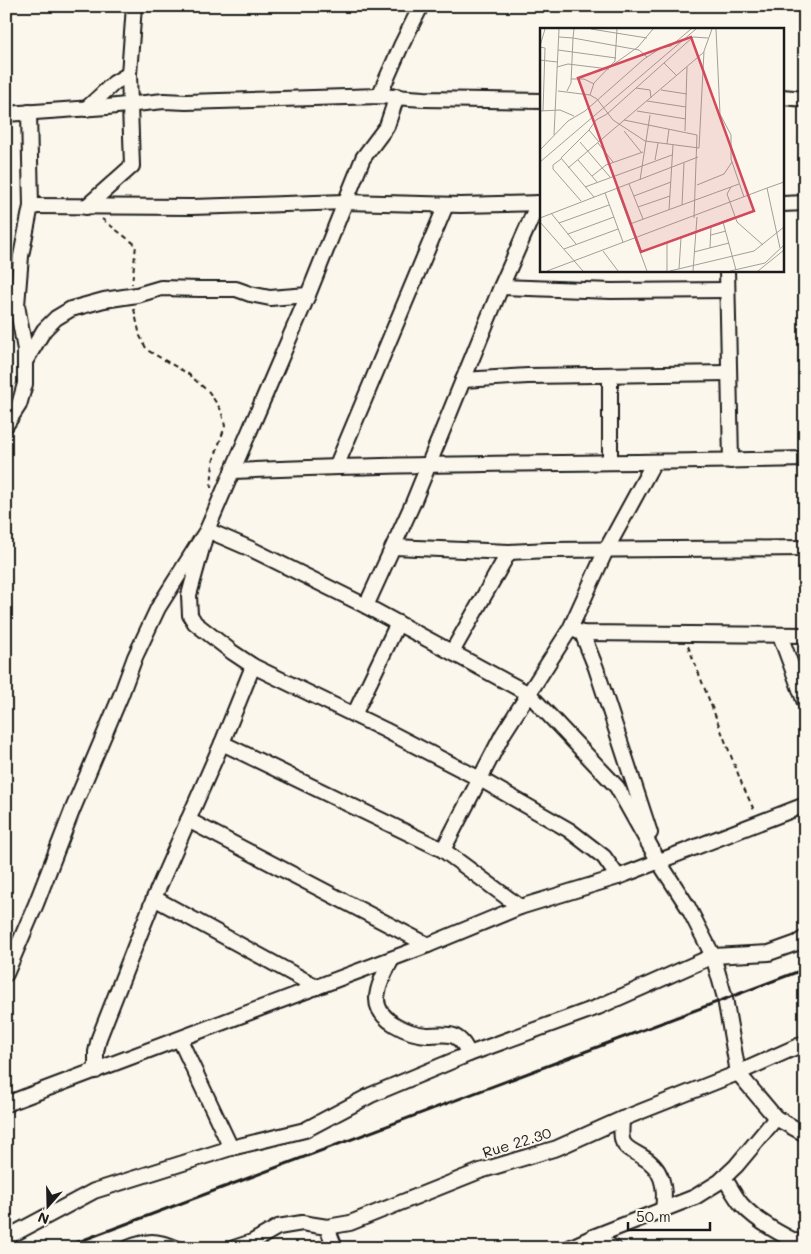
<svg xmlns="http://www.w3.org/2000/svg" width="811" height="1254" viewBox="0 0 811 1254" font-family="Mali,sans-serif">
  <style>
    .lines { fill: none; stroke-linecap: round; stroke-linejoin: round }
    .minor-casing { stroke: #1c1c1c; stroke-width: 18 }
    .path { stroke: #1c1c1c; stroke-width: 2; stroke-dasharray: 5 4; stroke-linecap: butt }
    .minor { stroke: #fbf7ec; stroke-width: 14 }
    .rail { stroke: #1c1c1c; stroke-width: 3 }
    .labels { text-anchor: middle; stroke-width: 4; stroke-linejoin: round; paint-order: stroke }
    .street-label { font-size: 15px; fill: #1c1c1c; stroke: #fbf7ec }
    .inset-road { fill: none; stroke: #a29f99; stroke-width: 1 }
    .view { fill: #d1495b; fill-opacity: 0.15; stroke: #d1495b; stroke-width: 2.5 }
    .inset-edge { fill: none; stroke: #1c1c1c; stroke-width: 2.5 }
  </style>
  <rect width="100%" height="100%" fill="#fbf7ec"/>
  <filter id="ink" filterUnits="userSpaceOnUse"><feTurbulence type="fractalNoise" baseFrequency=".02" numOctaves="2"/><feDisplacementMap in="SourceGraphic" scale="10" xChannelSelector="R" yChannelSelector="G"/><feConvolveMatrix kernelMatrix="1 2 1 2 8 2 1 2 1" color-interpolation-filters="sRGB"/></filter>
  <g filter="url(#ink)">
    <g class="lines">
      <defs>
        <g id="minor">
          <polyline points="379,96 401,46 421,6"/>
          <polyline points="397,96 387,126 363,158 308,295 207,530 189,595 190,615 195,623 232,652 253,666 385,730 480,779 569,830 604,857 618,877"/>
          <polyline points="782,97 805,99"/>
          <polyline points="86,109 114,83 129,74"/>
          <polyline points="6,114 107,107 164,101 186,102 379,96 424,99 541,101"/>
          <polyline points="782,204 805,203"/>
          <polyline points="31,206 192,207 345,202 461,205 541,203"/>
          <polyline points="86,207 132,166 129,74 134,6"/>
          <polyline points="727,270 731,461"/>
          <polyline points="501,287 611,291 727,290"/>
          <polyline points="26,360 44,330 56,318 71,309 104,300 137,295 161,288 200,289 236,289 250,294 270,298 308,295"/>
          <polyline points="610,375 610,462"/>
          <polyline points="463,380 528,376 729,373"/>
          <polyline points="6,425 19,405 25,384 25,350 17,305 21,256 31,206 29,112"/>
          <polyline points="336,467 446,205"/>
          <path d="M232,471c191,-9 382,-7 573,-12"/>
          <polyline points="394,547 509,552 549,550 805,548"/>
          <polyline points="366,606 413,503 501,287 538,203"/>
          <polyline points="574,630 582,633 805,635"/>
          <polyline points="582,633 596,668 650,833"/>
          <polyline points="780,635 805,703"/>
          <polyline points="452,652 509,552"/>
          <polyline points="354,715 398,623"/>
          <polyline points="222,743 443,850 520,907"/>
          <polyline points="188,820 428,945"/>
          <polyline points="443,850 503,734 570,629 606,550 654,462"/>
          <polyline points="154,898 317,987"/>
          <path d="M392,959c-6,11 -15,27 -15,40 0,22 32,35 50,36 8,0 19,-2 27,1 8,4 11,10 15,18"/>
          <polyline points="6,974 36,904 72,811 121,695 135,657 158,608 207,530 251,549 366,606 529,694 617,787 659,862 688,907 713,956 725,998 738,1073 776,1118 805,1134"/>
          <polyline points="180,1040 231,1148"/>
          <polyline points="96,1071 96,1052 99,1038 154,898 222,743 253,666"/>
          <polyline points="6,1104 428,945 520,907 618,877 805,805"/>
          <path d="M622,1119c0,7 -2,17 1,23 3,7 12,10 18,14 22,12 25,31 22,54"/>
          <path d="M724,1178c6,8 11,19 18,27 17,18 40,30 63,41"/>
          <polyline points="327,1227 335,1248"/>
          <polyline points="593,1237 614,1248"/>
          <polyline points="6,1238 94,1191 231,1148 305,1130 371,1095 469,1054 598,1007 713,956 769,953 797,943 805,938"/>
          <path d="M128,1248c20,-8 28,-8 48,0"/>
          <polyline points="234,1248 252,1242 278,1227 302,1223 327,1227 350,1223 480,1171 557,1148 622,1119 738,1073 805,1043"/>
          <polyline points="569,1248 593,1237 695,1197 719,1182 736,1166 776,1118"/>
        </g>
      </defs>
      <use href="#minor" class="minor-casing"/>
      <g class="path">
        <polyline points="102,219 136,245 132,284"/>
        <polyline points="134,309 140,336 147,350 187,373 209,392 221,410 225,426 213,462 211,488"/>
        <polyline points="688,646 742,784 754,810"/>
      </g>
      <use href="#minor" class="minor"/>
      <polyline class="rail" points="62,1248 805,969"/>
    </g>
  </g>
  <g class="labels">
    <g class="street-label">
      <text transform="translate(517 1143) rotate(-17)" y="5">Rue 22.30</text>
    </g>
  </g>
  <g transform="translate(540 28)">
    <rect width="244" height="244" fill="#fbf7ec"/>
    <path class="inset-road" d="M34,1l-1,9 66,12 8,7M51,1l56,9M176,1l4,85 11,21v24l13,38M19,9l14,1 -2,45 -4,8M0,18l5,-17M0,19l5,1 -2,63M18,22l58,8M0,32l17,2M124,35l13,13M74,36l24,-17 15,-18M17,39l11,-3 41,5M31,51h13l10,5M96,60l14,2 1,8M121,62l26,4M18,63l32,4 7,4 16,21 32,21 54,7 5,-97 8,-22M50,67l4,-12 21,-22 2,-32M107,73l39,6M0,83l20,-1 14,6M97,83l49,8M84,92l73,15 -3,83M49,102l7,-10 11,-6 86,-77 15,1M84,103l17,21M145,103l2,-64M14,107l5,-106M40,114l30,35M58,115l15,19M127,116l2,-15M0,122l28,-29 17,-10 59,-52 17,-11 10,-2 20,-17M21,131l-8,6v4l28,32M38,132l19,22M115,132l3,-17M0,134l156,-133M28,140l136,-116M52,148l14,-11 37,-13M100,152l10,-65M89,156l14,35M157,157l27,-11 8,-12M45,159l87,-32M191,159l-4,7 10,28 26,23M227,160l17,-6M77,161l30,82M65,165l18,49M94,168l37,-14M54,169l-33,-39 28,-28 10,12M142,177l2,-42M98,179l32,-11M129,182l4,-65M11,185l25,31M0,190l158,-61M0,194l43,49M183,194l13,48M19,195l50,-18M90,196l109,-40M28,206l46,-17M171,207l15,-4M170,220l1,-22M24,221l54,-20M63,223l15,20M101,224l94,-35M154,224l35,-9M139,241l2,-31M7,243l220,-83 13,60M127,243v-29M130,243l84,-20 30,-24M153,243l4,-54M190,243l35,-8 19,-18M218,243l26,-21"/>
    <path class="view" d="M151,9l63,174 -113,41 -63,-174z"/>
    <rect width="244" height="244" class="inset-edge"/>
  </g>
  <rect width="811" height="1254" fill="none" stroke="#fbf7ec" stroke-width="25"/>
  <rect x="12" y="12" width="786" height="1229" fill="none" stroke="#1c1c1c" stroke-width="2" filter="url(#ink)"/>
  <g transform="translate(48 1206) rotate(200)" stroke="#fbf7ec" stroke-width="4" paint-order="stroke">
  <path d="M0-4L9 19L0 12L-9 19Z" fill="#1c1c1c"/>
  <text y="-8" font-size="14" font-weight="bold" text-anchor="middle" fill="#1c1c1c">N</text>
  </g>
  <path d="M628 1222v8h82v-8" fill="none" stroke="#1c1c1c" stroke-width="2.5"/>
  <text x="636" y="1222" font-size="15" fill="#1c1c1c" stroke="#fbf7ec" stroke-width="4" paint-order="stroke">50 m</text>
</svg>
